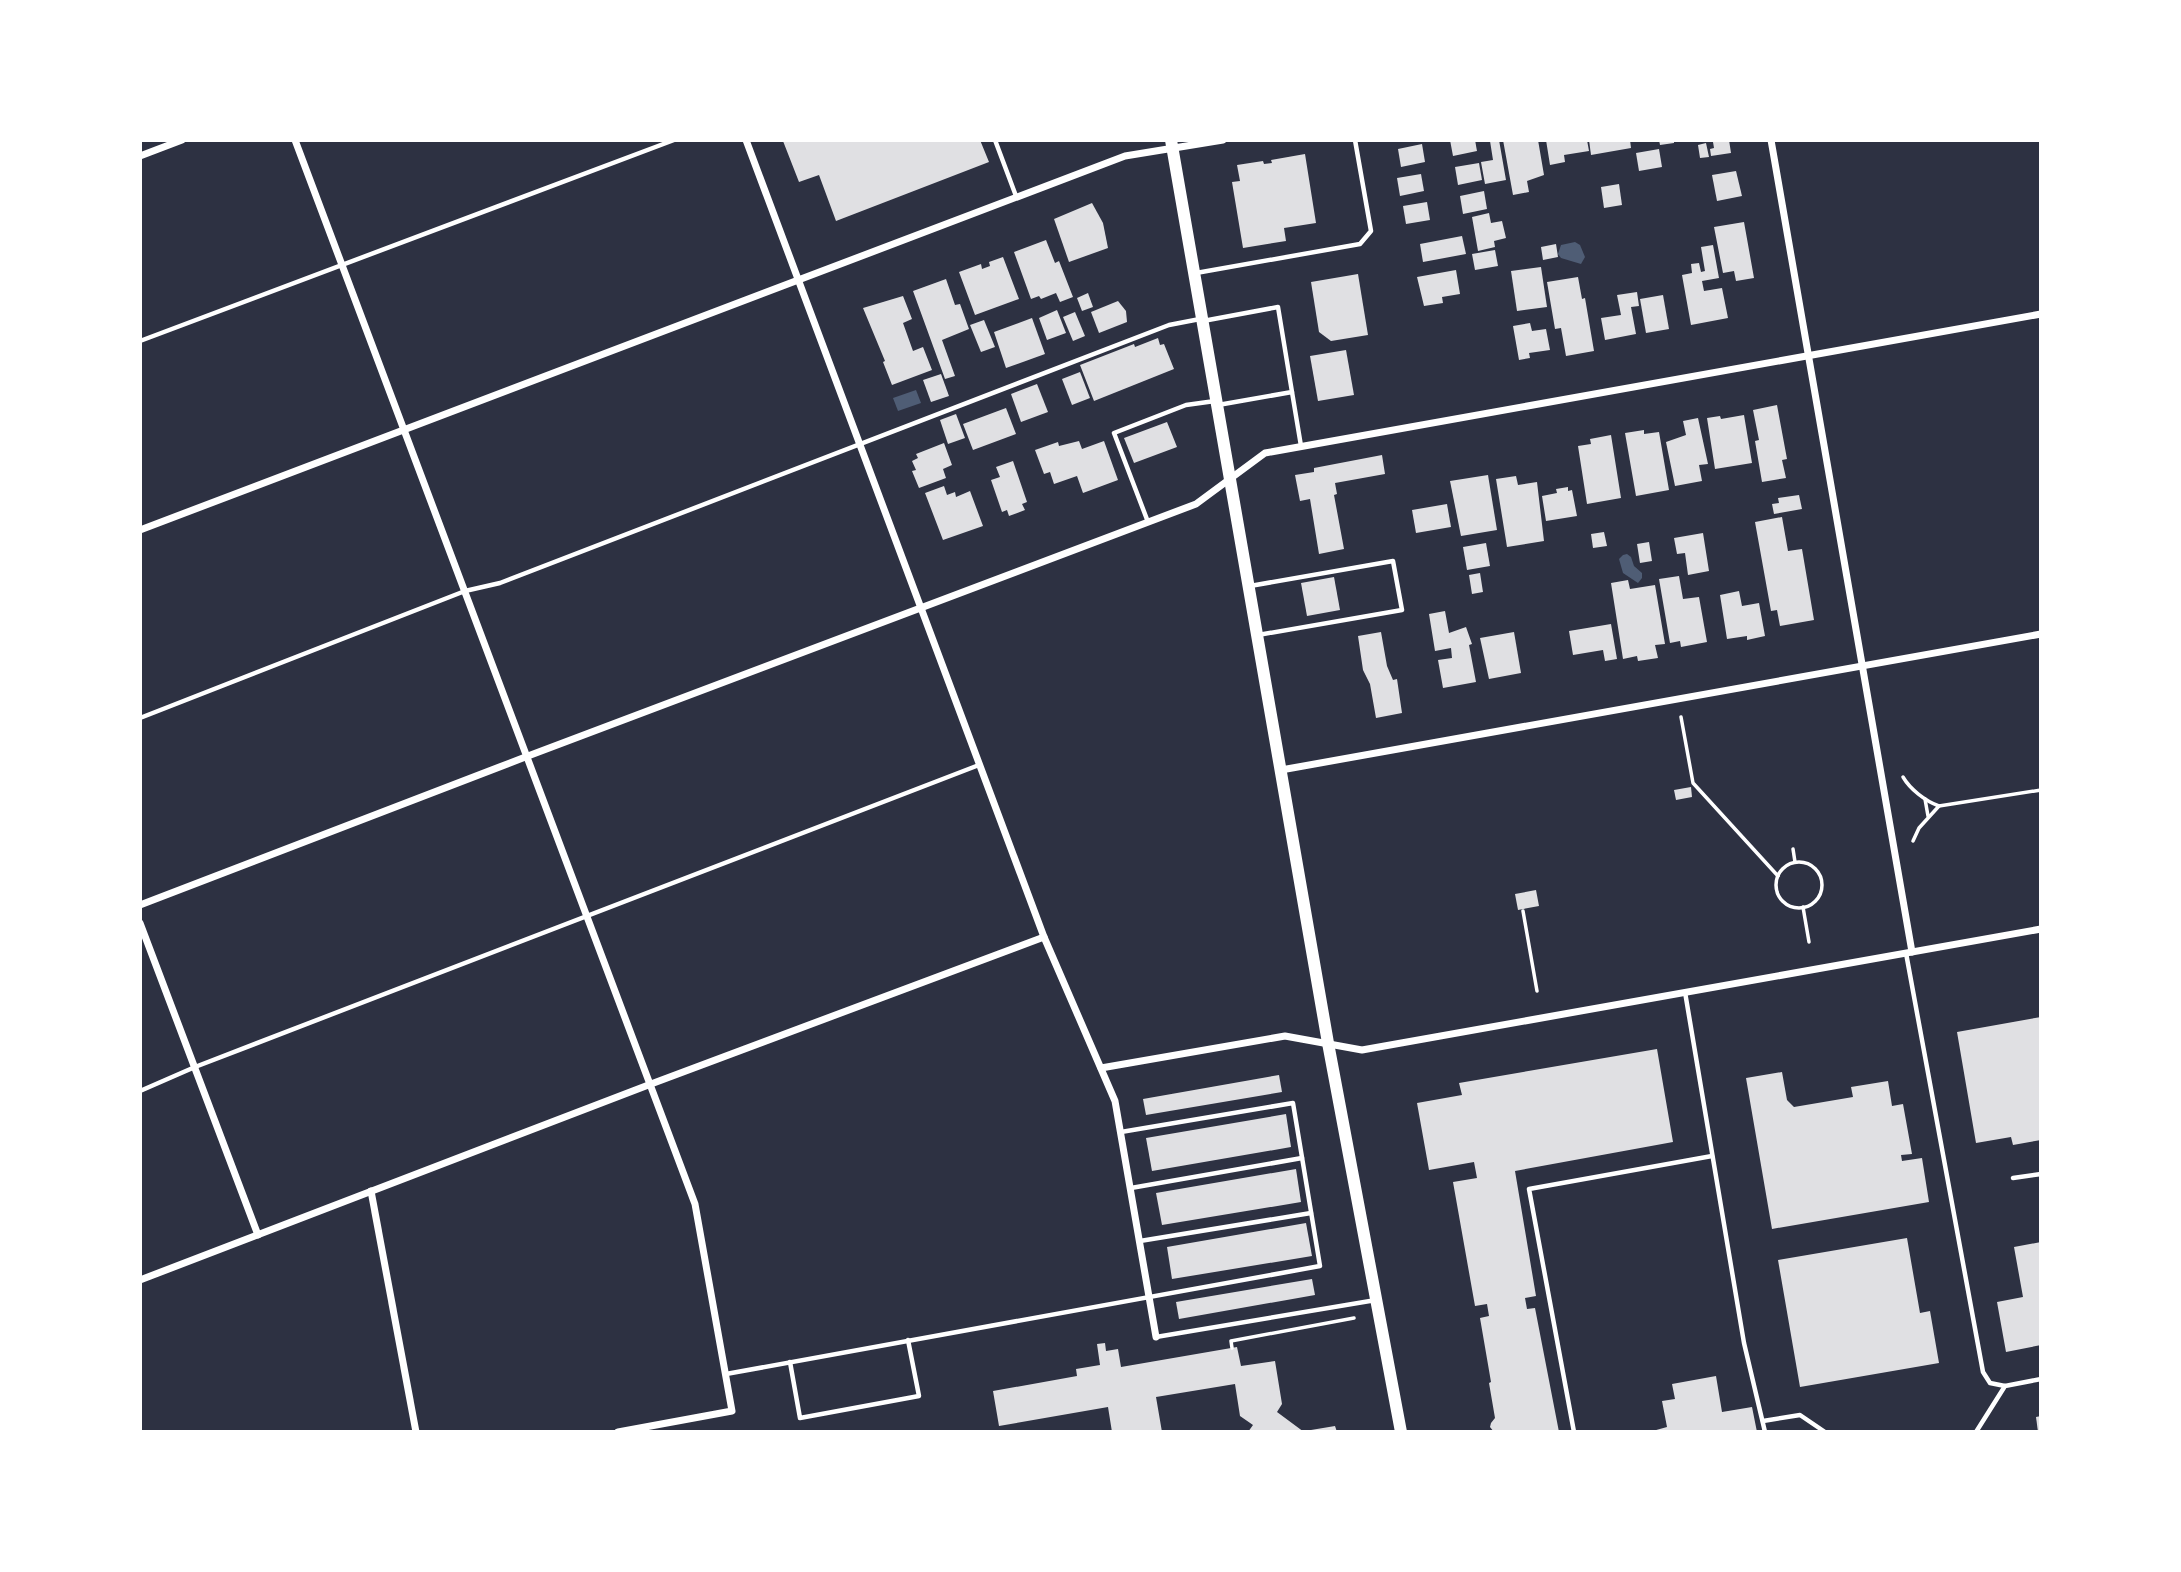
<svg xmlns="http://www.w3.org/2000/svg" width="2181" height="1572" viewBox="0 0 2181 1572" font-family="Commissioner,sans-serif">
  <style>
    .water { fill: #4f5d75 }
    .building { fill: #e0e0e3 }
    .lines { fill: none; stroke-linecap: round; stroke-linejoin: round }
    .path { stroke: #fff; stroke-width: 3.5 }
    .service { stroke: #fff; stroke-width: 4.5 }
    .minor { stroke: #fff; stroke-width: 7 }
    .secondary { stroke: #fff; stroke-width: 12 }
  </style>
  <rect width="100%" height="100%" fill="#2d3142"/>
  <g class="water">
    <polygon points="1575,242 1580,245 1585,257 1581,264 1561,258 1558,254 1561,245"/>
    <polygon points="916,390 921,403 898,411 893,398"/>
    <polygon points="1627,554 1631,557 1634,566 1642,573 1642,578 1638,583 1623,573 1619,559 1623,555"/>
  </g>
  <g class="building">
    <polygon points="786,140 980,140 989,162 836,221 819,175 799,182 783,141"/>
    <polygon points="1450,140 1475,140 1477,151 1453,156"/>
    <polygon points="1494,140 1499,140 1506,180 1485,184 1481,162 1493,160 1490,141"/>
    <polygon points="1503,140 1538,140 1544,175 1527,181 1529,192 1513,195"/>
    <polygon points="1546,140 1587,140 1589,151 1564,155 1565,162 1550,165"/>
    <polygon points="1589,140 1630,140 1631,148 1591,155"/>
    <polygon points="1659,140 1674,140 1674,143 1660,145"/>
    <polygon points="1729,140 1731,153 1711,156 1710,149 1714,148 1713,142"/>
    <polygon points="1706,143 1709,157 1700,158 1698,145"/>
    <polygon points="1422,144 1425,162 1401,167 1398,149"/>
    <polygon points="1659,149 1662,167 1639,171 1636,153"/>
    <polygon points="1305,154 1316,223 1284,228 1286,241 1243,248 1232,182 1240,181 1237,165 1263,161 1264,164 1272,163 1271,160"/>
    <polygon points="1479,163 1482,180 1458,185 1455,167"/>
    <polygon points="1736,171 1742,196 1717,201 1712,175"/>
    <polygon points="1421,174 1424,191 1400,196 1397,178"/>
    <polygon points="1619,184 1622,205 1604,208 1601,187"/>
    <polygon points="1484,191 1487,209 1463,214 1460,196"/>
    <polygon points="1427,202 1430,220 1406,224 1403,206"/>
    <polygon points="1092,203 1103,223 1108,248 1069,262 1054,219"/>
    <polygon points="1489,213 1491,223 1502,221 1506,238 1494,241 1495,247 1478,251 1472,217"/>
    <polygon points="1744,222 1754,278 1736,281 1734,271 1723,273 1714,227"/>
    <polygon points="1462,236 1466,254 1423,262 1420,244"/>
    <polygon points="1046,240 1055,263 1059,261 1073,297 1060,302 1056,293 1041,299 1039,296 1031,299 1014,252"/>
    <polygon points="1556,244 1558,257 1543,260 1541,247"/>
    <polygon points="1713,245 1719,278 1702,281 1704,291 1722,288 1728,318 1691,325 1682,275 1692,273 1691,264 1699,263 1701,272 1705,271 1701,247"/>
    <polygon points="1495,250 1498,266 1475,270 1472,254"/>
    <polygon points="1003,257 1019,299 975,315 959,272 981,264 982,269 990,266 989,262"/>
    <polygon points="1541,267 1547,307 1517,311 1511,271"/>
    <polygon points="1456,270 1460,294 1442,297 1443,303 1424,306 1417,277"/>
    <polygon points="1358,274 1368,335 1331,341 1319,332 1311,282"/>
    <polygon points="1578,277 1582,299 1585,298 1594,351 1566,356 1561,328 1555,329 1547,282"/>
    <polygon points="946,279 955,305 960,304 969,329 942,340 955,376 945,379 913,291"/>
    <polygon points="1637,292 1639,306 1631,307 1636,334 1605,340 1601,318 1621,315 1617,295"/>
    <polygon points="1088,293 1093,307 1082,311 1077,298"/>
    <polygon points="1663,295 1669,329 1646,333 1640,299"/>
    <polygon points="903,296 912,319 903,323 913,351 923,347 932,370 892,385 883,362 885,361 863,308"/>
    <polygon points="1118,301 1126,311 1127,322 1099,333 1091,312"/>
    <polygon points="1057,310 1066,333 1047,340 1039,318"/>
    <polygon points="1075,312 1085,336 1073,341 1063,317"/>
    <polygon points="1032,318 1045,354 1006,368 994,332"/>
    <polygon points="984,320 995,347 981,352 970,325"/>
    <polygon points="1530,323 1532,331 1546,329 1550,350 1529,353 1530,358 1519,360 1513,326"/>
    <polygon points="1158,338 1160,345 1164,344 1174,369 1094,401 1080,365 1134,344 1135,347"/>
    <polygon points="1346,350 1354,395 1318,401 1310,356"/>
    <polygon points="1080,372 1090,398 1072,405 1062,379"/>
    <polygon points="941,374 949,396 931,402 923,380"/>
    <polygon points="1037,384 1048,412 1021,422 1011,394"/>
    <polygon points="1777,405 1787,459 1782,460 1786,478 1762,482 1755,441 1759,440 1753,410"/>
    <polygon points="1006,408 1016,434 973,450 963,424"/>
    <polygon points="956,414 965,438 948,444 940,420"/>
    <polygon points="1744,415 1752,463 1715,469 1707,418 1720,416 1721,419"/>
    <polygon points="1698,418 1708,464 1699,465 1702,481 1675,486 1666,442 1686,435 1683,421"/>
    <polygon points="1167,422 1177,447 1134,463 1124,438"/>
    <polygon points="1644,430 1644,434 1659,432 1669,490 1636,496 1625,433"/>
    <polygon points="1611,435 1621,498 1587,504 1578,446 1591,444 1590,439"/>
    <polygon points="1079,441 1082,449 1104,441 1118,480 1083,493 1077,476 1054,484 1050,472 1044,474 1035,450 1058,442 1059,446"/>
    <polygon points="944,443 952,465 943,469 946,478 919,488 912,471 916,470 912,461 918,458 916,454"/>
    <polygon points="1382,455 1385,474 1335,483 1337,494 1334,495 1344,549 1319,554 1310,499 1300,501 1295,475 1314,472 1314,468"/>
    <polygon points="1013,461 1027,502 1022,504 1025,510 1009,516 1007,510 1002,512 991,480 1000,477 996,467"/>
    <polygon points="1488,475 1497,530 1461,536 1450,481"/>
    <polygon points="1516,476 1518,485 1537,482 1544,541 1507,547 1496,479"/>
    <polygon points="944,486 947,495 955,492 956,497 970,491 983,526 943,540 925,493"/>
    <polygon points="1568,487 1568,491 1572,490 1577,516 1546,521 1542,496 1557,493 1556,489"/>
    <polygon points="1799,495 1802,509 1774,514 1772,504 1779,503 1778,498"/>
    <polygon points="1447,504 1451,527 1416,533 1412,510"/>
    <polygon points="1782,517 1788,551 1802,549 1814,620 1780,626 1777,610 1771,611 1755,522"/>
    <polygon points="1604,532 1607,546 1593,548 1591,534"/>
    <polygon points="1703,533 1709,571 1688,575 1685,553 1677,554 1674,538"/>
    <polygon points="1649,542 1652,561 1640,563 1637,544"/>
    <polygon points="1486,543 1490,566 1467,570 1463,547"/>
    <polygon points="1480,573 1483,592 1472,594 1469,575"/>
    <polygon points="1679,576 1683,599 1699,597 1707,642 1681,647 1680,641 1670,643 1659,579"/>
    <polygon points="1334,577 1340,610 1307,616 1301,583"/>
    <polygon points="1628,580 1630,589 1655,585 1665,644 1655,645 1658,658 1638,661 1637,656 1623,659 1611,583"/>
    <polygon points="1739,591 1742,606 1759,603 1765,636 1747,640 1747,636 1727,639 1720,595"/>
    <polygon points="1445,611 1449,633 1466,627 1472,644 1469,645 1476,682 1443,688 1438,660 1452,658 1451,648 1435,651 1429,614"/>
    <polygon points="1611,624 1617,659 1605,661 1603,650 1573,655 1569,631"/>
    <polygon points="1381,632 1387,666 1393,680 1397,679 1402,713 1376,718 1370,684 1363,670 1358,636"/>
    <polygon points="1514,632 1521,673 1489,679 1480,638"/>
    <polygon points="1691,787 1692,797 1676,800 1674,790"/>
    <polygon points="1536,890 1539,906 1518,910 1515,894"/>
    <polygon points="2041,1017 2041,1140 2013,1145 2011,1137 1976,1143 1957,1032"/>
    <polygon points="1657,1049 1673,1142 1515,1171 1536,1296 1525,1298 1527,1309 1535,1308 1559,1432 1494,1432 1490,1427 1491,1423 1495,1418 1489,1383 1491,1382 1480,1318 1489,1316 1487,1304 1475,1306 1453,1182 1477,1178 1474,1162 1429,1170 1417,1103 1462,1095 1459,1083"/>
    <polygon points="1782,1072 1787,1100 1794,1107 1853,1097 1851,1087 1888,1081 1892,1106 1903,1104 1912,1154 1901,1155 1902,1161 1922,1158 1929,1202 1772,1229 1746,1078"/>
    <polygon points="1279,1075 1282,1092 1146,1115 1143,1099"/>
    <polygon points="1286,1114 1291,1147 1152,1171 1146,1138"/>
    <polygon points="1296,1169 1301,1202 1162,1225 1156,1193"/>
    <polygon points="1306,1223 1312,1256 1172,1279 1167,1247"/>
    <polygon points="1907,1238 1920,1313 1930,1311 1939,1363 1800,1387 1778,1260"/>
    <polygon points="2041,1242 2041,1345 2006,1352 1997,1302 2023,1297 2014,1247"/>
    <polygon points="1312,1279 1315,1295 1179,1319 1176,1302"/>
    <polygon points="1105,1343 1106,1351 1118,1349 1121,1367 1237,1347 1241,1366 1275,1361 1282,1404 1277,1412 1304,1432 1248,1432 1253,1425 1240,1416 1235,1384 1156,1397 1162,1432 1112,1432 1108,1407 999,1426 993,1391 1077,1376 1076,1369 1100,1365 1097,1344"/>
    <polygon points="1716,1376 1722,1412 1752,1407 1757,1432 1649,1432 1667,1427 1662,1401 1675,1399 1672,1384"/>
    <polygon points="2041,1416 2041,1432 2038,1432 2036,1417"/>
    <polygon points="1335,1426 1337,1432 1305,1432 1305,1431"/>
  </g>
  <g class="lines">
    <g class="path">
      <polyline points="1681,717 1693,783 1778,876"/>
      <path d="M1903,777c7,12 22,24 36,29l-20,22 -6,13"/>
      <polyline points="1925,799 1928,816"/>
      <polyline points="1939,806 2041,790"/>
      <polyline points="1793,849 1795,862"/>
      <circle cx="1799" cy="885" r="23"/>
      <polyline points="1803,907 1809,942"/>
      <polyline points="1523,911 1537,991"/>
      <polyline points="1232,1348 1231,1341 1354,1318"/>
    </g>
    <g class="service">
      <polyline points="995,140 1016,196"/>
      <polyline points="1196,273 1360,244 1371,231 1355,140"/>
      <polyline points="1203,321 1278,307 1292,392 1218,405"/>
      <polyline points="140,341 674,140"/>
      <polyline points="1292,392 1301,446"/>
      <polyline points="1148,522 1114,433 1186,405 1215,401"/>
      <polyline points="1250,586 1393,561 1402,610 1258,635"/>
      <polyline points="140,718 465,591 500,583 1169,325 1200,319"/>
      <polyline points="1906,953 1983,1372 1990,1383 2005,1386"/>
      <polyline points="1685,992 1744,1343 1765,1432"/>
      <polyline points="140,1091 195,1067 979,765"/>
      <polyline points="2013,1178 2041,1174"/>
      <polyline points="1131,1188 1302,1158"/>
      <polyline points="1140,1241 1311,1213"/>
      <polyline points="1156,1337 1376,1300"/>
      <polyline points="790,1362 800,1418 919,1396 908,1340"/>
      <polyline points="726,1374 1320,1266 1293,1103 1121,1132"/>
      <polyline points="1763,1421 1800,1415 1825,1432"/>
      <polyline points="1574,1432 1529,1189 1712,1156"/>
      <polyline points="1976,1432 2005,1386 2041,1379"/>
    </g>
    <g class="minor">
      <polyline points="295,140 695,1204 732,1411 618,1432"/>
      <polyline points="746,140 1044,937 1115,1101 1156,1337"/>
      <polyline points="1771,140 1912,952"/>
      <polyline points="140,156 182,140"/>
      <polyline points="140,530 1125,156 1223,140"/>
      <polyline points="1281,770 2041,634"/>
      <polyline points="140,905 528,756 1196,504 1265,453 2041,314"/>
      <polyline points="140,923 258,1235"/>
      <polyline points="1101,1068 1285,1036 1362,1050 2041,929"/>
      <polyline points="371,1191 416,1432"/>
      <polyline points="140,1280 651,1084 1044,937"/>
    </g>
    <polyline class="secondary" points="1171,140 1328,1043 1401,1432"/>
  </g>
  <rect width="2181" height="1572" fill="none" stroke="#ffffff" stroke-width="284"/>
</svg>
